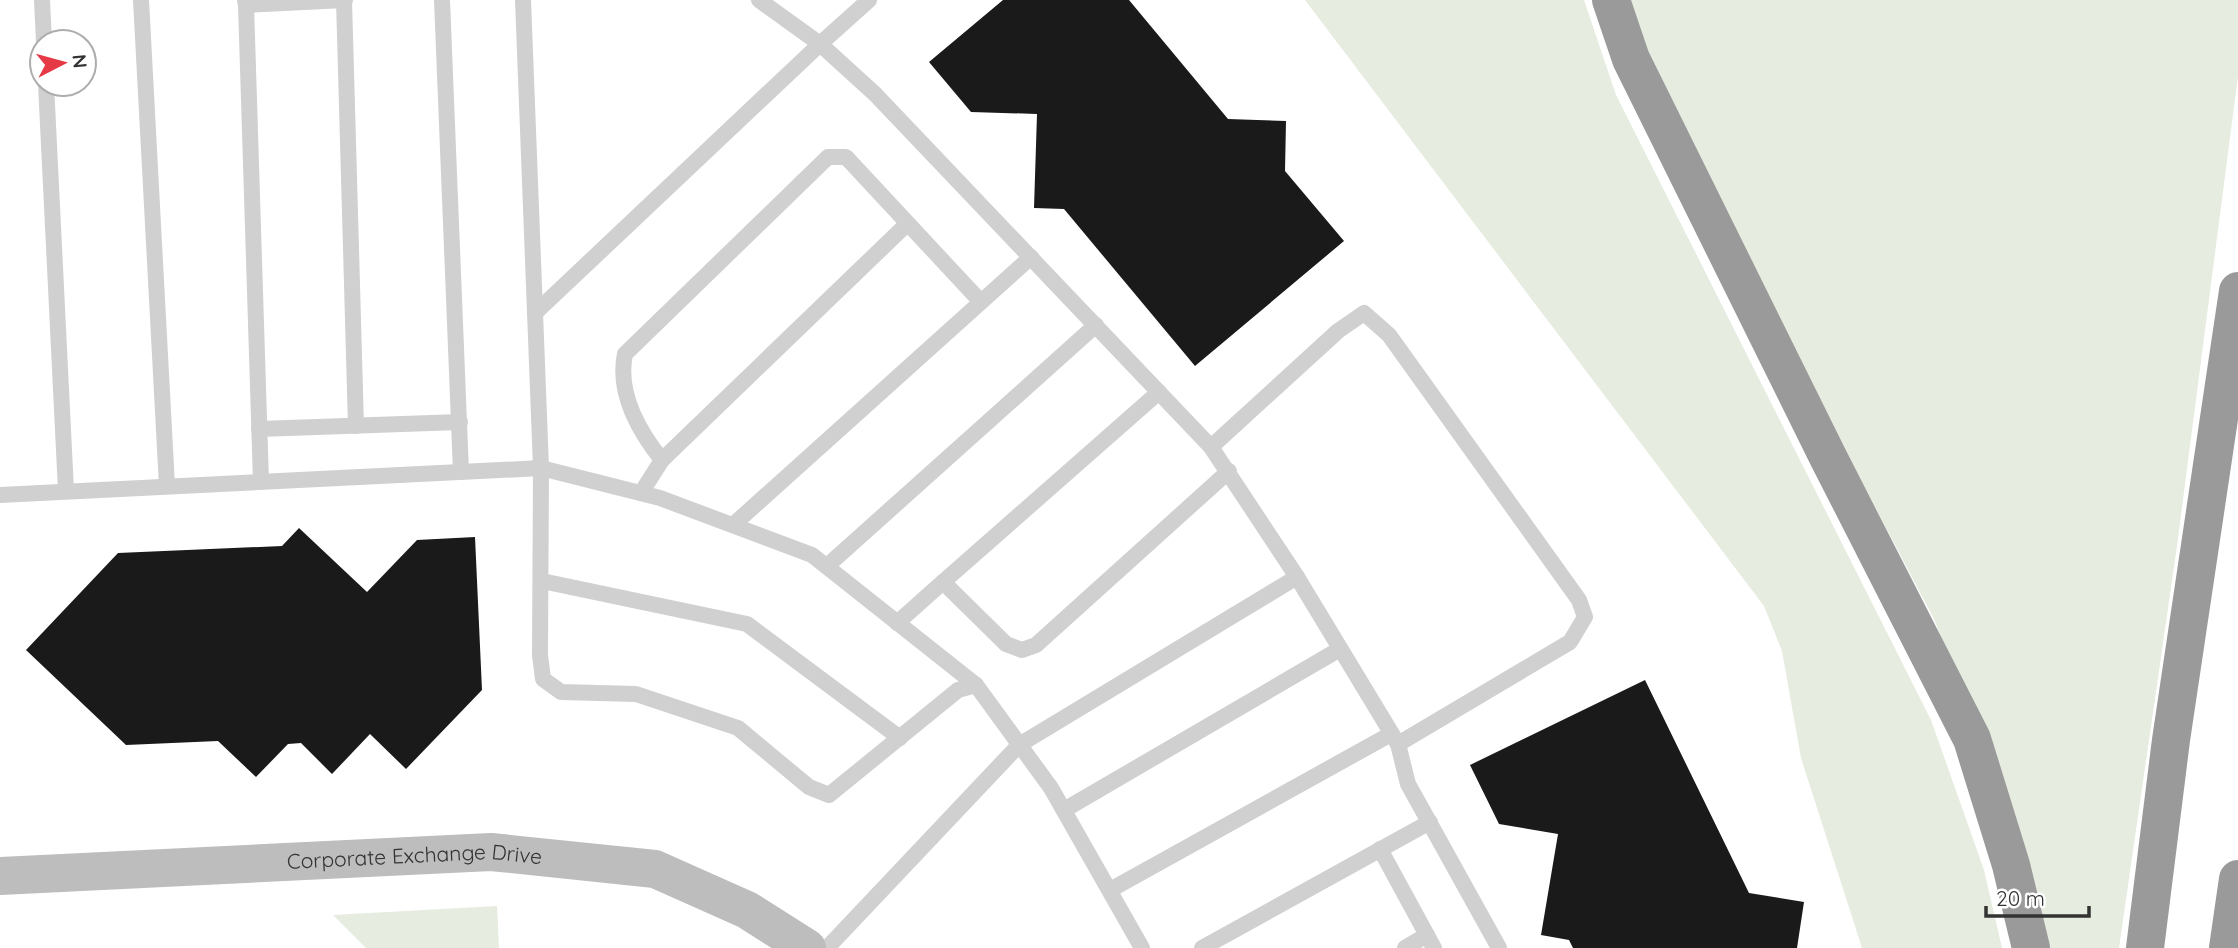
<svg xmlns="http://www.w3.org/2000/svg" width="2238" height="948" viewBox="0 0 2238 948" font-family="Quicksand,sans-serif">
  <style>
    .green { fill: #e6ecdf }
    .building { fill: #1a1a1a }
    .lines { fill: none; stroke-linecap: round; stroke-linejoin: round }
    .lane { stroke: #d0d0d0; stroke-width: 16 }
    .secondary { stroke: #bdbdbd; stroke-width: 38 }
    .highway { stroke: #9a9a9a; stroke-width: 38 }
    .labels { text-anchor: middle; stroke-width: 7; stroke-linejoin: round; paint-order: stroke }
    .street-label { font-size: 21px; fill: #333; stroke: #fff }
  </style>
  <rect width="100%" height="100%" fill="#fff"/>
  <g class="green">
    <polygon points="1305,0 1584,0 1616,95 1931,720 1984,870 2002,948 1862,948 1801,758 1782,651 1764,606"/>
    <polygon points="1624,0 2238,0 2238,76 2177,546 2119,948 2040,948 1997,780 1934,619 1680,137"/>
    <polygon points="497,906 499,948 366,948 333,915"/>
  </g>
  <g class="building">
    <polygon points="1003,0 1129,0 1228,119 1286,121 1285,171 1344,241 1195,366 1064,209 1034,208 1037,114 971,112 929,62"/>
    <polygon points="299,528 367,592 417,540 475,537 482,690 406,769 370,734 332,774 301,743 288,744 256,777 218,741 126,745 26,650 118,553 282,546"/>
    <polygon points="1645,680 1749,893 1804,902 1797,948 1573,948 1569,940 1541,935 1558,834 1499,824 1470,765"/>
  </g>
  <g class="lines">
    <g class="lane">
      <polyline points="42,0 44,42"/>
      <polyline points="141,0 167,486"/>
      <polyline points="245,0 246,5 345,0"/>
      <polyline points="344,0 356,426"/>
      <polyline points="442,0 461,472"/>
      <polyline points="523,0 541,468 660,498 812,555 976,685"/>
      <polyline points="869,0 820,44 875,94 1211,447 1338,331 1364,313 1389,335 1579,600 1585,617 1570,642 1398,744 1408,784 1499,948"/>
      <polyline points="246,5 261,482"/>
      <polyline points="46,84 66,491"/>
      <polyline points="535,313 820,44 759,0"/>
      <polyline points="259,429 460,422"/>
      <polyline points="1211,447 1297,577 1398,744"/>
      <polyline points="662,460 907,224"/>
      <path d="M641,493l21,-33c-24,-30 -45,-68 -37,-106l203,-197h18l135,145"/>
      <polyline points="0,495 541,468 540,655 543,679 561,692 636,694 738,728 809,787 829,795 958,690 976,685 1051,788 1142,948"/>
      <polyline points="733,525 1031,257"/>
      <polyline points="827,566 1096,325"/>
      <polyline points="542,581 747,624 900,738"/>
      <polyline points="943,582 1159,392"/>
      <polyline points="897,623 943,582 1006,644 1022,650 1036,645 1229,471"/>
      <polyline points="1064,810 1340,649"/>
      <polyline points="1380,849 1434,948"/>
      <polyline points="1110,890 1391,734"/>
      <polyline points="827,948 1019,745 1297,577"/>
      <polyline points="1202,948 1430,822"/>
      <polyline points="1405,948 1427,935"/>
    </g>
    <path class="secondary" id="s1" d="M0,876l491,-24 164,17 92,41 60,38"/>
    <g class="highway">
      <polyline points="1611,0 1631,59 1828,457 1972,739 2011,865 2031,948"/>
      <polyline points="2145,948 2171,740 2238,291"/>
      <polyline points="2228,948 2238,879"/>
    </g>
  </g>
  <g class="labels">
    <g class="street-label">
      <text dy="7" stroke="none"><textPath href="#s1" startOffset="415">Corporate Exchange Drive</textPath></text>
    </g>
  </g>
  <g transform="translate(63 63) rotate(84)"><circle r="33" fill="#ffffff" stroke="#adadad" stroke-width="2"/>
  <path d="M0-5L12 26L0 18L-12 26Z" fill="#e63946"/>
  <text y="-10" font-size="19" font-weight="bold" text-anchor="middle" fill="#333333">N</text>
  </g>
  <path d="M1986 906v10h103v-10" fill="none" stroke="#333333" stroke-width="3.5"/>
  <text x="1996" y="906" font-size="21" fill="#333333" stroke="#ffffff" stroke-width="5" paint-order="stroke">20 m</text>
</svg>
